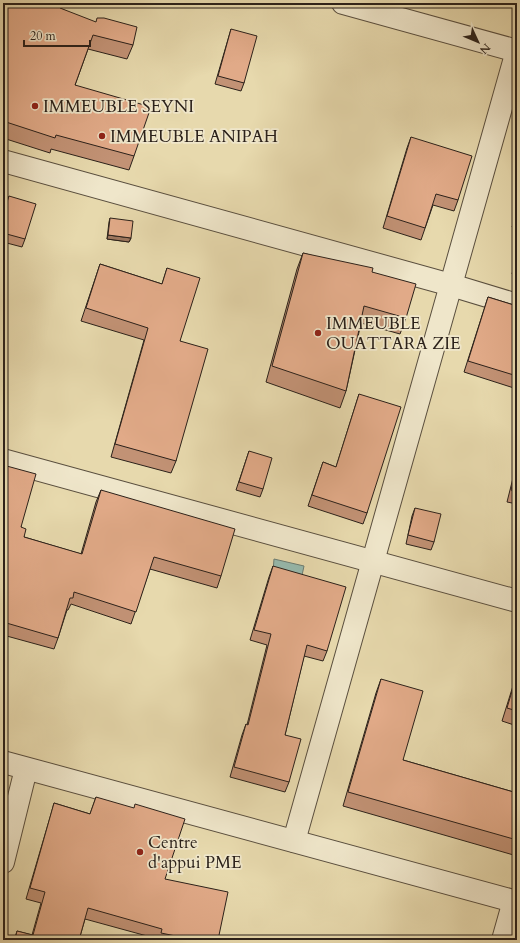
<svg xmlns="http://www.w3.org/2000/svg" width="520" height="943" viewBox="0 0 520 943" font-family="Cardo,serif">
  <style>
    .water { fill: #97baae; stroke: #6c7d73 }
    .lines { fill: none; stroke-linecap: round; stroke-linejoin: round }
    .minor-casing { stroke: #5a4f3f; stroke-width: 24 }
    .minor { stroke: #efe6ca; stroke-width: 22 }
    .wall { fill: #c29275; stroke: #2b211a }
    .shaded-wall { fill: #9e775f; stroke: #2b211a }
    .building { fill: #e1aa88; stroke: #2b211a }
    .poi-dot { fill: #8f2418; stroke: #efe6ca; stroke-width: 1.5 }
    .labels { text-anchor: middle; stroke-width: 3.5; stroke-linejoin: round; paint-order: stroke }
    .poi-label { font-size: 17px; fill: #2b211a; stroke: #efe6ca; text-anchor: start }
  </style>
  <rect width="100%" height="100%" fill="#e7d9ad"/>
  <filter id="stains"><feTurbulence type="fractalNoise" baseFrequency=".005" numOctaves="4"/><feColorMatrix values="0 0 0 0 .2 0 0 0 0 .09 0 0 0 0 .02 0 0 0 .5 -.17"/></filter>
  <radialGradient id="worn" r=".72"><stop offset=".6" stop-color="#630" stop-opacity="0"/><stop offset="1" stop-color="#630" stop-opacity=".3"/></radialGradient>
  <polygon class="water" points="274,559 304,566 301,580 273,571"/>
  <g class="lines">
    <defs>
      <g id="minor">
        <polyline points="343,3 517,51"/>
        <polyline points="3,161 451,285 517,305"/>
        <polyline points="3,460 517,601"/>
        <polyline points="3,762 517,902"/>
        <polyline points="294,841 517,51"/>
        <polyline points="3,862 26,769"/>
        <polyline points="503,940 514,901"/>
      </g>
    </defs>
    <use href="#minor" class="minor-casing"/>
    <use href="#minor" class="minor"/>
  </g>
  <g class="wall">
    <polygon points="3,3 58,3 58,5 49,4 60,8 133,45 127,59 88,49 75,85 134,156 129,170 51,149 50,153 3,138"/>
    <polygon points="231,29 244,83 241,91 215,84"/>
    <polygon points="411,137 458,200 454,211 433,205 421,240 383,228 407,148"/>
    <polygon points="9,196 25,239 22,247 3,242 3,213"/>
    <polygon points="517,214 517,229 512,227"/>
    <polygon points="110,218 131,238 129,242 107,239 109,222"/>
    <polygon points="303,253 372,272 406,318 400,334 361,323 346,391 340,408 266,382 297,269"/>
    <polygon points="517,254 517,275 512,274"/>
    <polygon points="100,264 162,284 167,268 180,341 176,461 171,473 111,457 144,340 81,321"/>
    <polygon points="488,297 517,306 517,389 464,372"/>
    <polygon points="359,394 367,513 363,524 308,506 323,462 336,467"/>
    <polygon points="249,451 263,489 260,497 236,490"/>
    <polygon points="517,462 517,504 507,502"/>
    <polygon points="3,465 24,537 81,554 96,502 101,490 221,576 217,588 150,569 131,624 71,604 68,610 67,610 58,638 54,649 3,635"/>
    <polygon points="415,508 434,542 431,550 406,544 412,516"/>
    <polygon points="273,566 327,651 323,661 304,656 285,735 289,782 285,792 230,777 242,735 246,724 247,725 267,645 250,640 269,577"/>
    <polygon points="517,673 517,726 502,721"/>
    <polygon points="381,679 403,760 517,793 517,856 343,806 376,693"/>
    <polygon points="96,797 165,879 218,940 158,940 158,939 85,919 79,940 14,940 17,931 32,935 41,903 26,899 51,814 54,803 90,814"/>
  </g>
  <g class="shaded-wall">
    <polygon points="37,3 58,3 58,5"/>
    <polygon points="108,235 131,238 129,242 107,239"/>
  </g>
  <g class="building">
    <polygon points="3,3 46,3 61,7 60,8 96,22 97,18 104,18 137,27 133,45 93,35 75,85 151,107 134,156 56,135 55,138 3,121"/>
    <polygon points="231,29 257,36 244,83 218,76"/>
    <polygon points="411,137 472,156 458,200 436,194 425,228 387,216"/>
    <polygon points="9,196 36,204 25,239 3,233 3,215"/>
    <polygon points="517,214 517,221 515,220"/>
    <polygon points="110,218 133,221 131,238 108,235"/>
    <polygon points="303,253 373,268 372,272 416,284 406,318 364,306 346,391 272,366"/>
    <polygon points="517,257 517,267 514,266"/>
    <polygon points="100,264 162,284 167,268 200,278 180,341 208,349 176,461 115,444 148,328 86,308"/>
    <polygon points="488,297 517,306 517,376 468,361"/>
    <polygon points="359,394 401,407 367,513 312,495 323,462 336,467"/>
    <polygon points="249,451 272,458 263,489 239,482"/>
    <polygon points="3,465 36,474 21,527 26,529 24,537 82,554 101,490 235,529 221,576 154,557 136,612 74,592 73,598 70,598 58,638 3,622"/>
    <polygon points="517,467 517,492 511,490"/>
    <polygon points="415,508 441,514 434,542 408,535"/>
    <polygon points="273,566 346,587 327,651 307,645 285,735 301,739 289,782 234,767 246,724 248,725 271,634 254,630"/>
    <polygon points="517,674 517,711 507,708"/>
    <polygon points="381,679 423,691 403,760 517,793 517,840 348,792"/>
    <polygon points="96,797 134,808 135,804 185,819 165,879 228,892 218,940 195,940 161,933 162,929 88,908 79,940 15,940 17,931 33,935 45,892 30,888 54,803 90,814"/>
  </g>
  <g class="poi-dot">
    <circle cx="35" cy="106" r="4"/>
    <circle cx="102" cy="136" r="4"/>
    <circle cx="318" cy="333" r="4"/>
    <circle cx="140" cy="852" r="4"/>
  </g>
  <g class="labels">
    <g class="poi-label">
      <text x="43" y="112">IMMEUBLE SEYNI</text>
      <text x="110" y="142">IMMEUBLE ANIPAH</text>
      <text x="326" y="329">IMMEUBLE<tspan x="326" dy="20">OUATTARA ZIE</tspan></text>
      <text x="148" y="848">Centre<tspan x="148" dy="20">d'appui PME</tspan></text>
    </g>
  </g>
  <rect width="520" height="943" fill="none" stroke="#e7d9ad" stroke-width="16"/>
  <rect x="4" y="4" width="512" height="935" fill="none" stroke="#2b211a" stroke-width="2"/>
  <rect x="8" y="8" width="504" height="927" fill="none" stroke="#2b211a"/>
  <g transform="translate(478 42) rotate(134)" stroke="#efe6ca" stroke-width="3" paint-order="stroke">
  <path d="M0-3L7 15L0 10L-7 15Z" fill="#2b211a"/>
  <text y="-6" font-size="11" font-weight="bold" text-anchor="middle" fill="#2b211a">N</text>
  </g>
  <path d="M24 40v6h66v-6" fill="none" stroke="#2b211a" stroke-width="2"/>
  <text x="30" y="40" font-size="12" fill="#2b211a" stroke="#efe6ca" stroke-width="3" paint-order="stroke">20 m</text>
  <rect width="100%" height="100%" filter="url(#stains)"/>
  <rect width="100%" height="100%" fill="url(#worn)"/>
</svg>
